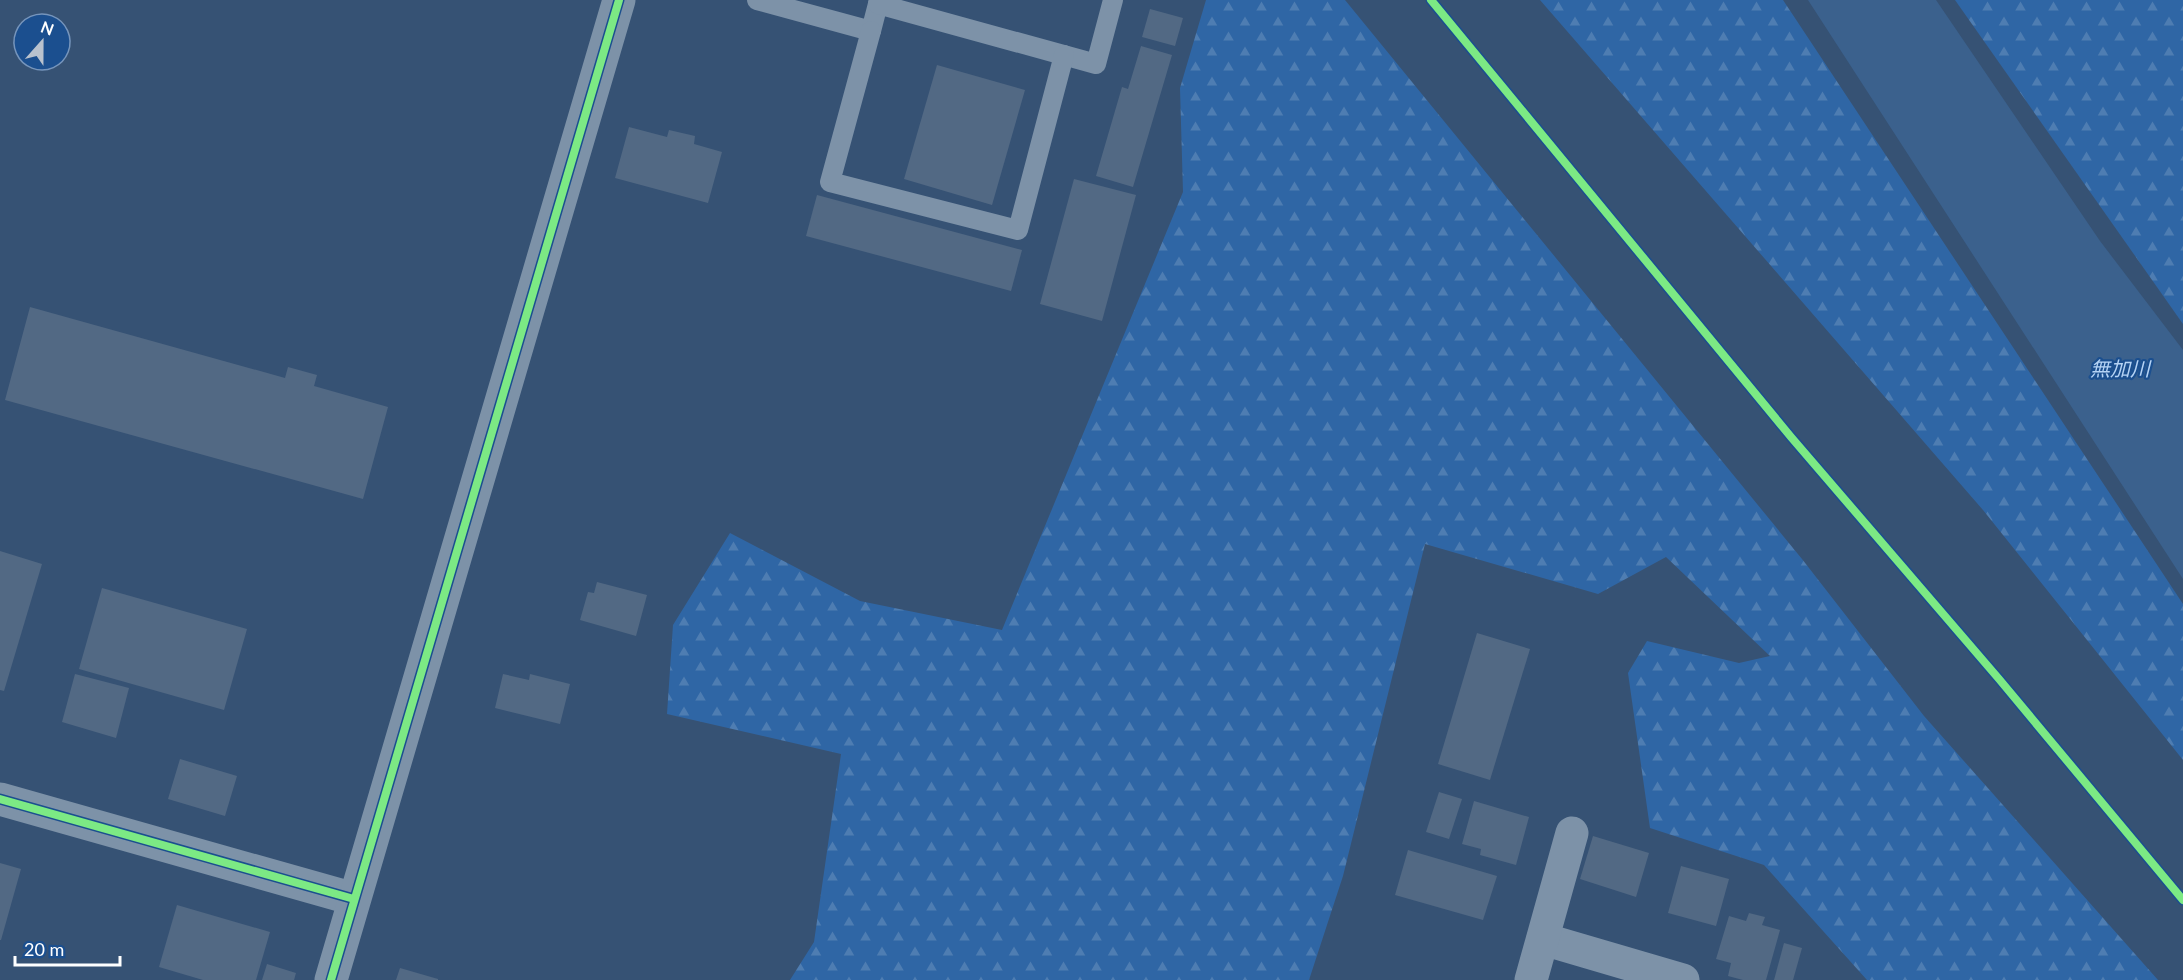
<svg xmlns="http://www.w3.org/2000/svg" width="2183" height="980" viewBox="0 0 2183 980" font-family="Lato,'Noto Sans JP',sans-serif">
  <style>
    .forest { fill: url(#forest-firs) }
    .water { fill: #3b618d }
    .building { fill: #526984 }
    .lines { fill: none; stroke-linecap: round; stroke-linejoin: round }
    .service { stroke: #7d92a8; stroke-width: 20 }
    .minor { stroke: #7d92a8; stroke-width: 33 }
    .cycleway-casing { stroke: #1b4f8f; stroke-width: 11 }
    .cycleway { stroke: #7ce984; stroke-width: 8 }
    .labels { text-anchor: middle; stroke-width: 4.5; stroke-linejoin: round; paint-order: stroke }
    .water-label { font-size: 20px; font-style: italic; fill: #b5d3f5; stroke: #1b4f8f }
  </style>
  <defs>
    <pattern id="forest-firs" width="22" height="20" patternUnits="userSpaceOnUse" patternTransform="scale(1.5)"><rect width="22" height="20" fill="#2f66a5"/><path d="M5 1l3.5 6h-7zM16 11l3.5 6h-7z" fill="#4e7db2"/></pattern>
  </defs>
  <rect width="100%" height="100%" fill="#365274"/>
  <g class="forest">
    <polygon points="1206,0 1345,0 1802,559 1924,716 2158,980 1867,980 1764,865 1650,828 1628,673 1647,641 1739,663 1770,656 1666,557 1598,594 1425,544 1343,876 1309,980 790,980 814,942 841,754 667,714 673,625 730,533 860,601 1002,630 1183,192 1180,88"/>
    <polygon points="1540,0 1783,0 2183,604 2183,760 1983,510"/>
    <polygon points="1955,0 2183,0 2183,324"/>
  </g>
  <polygon class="water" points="1808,0 1936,0 2100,241 2183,350 2183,579"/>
  <g class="building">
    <polygon points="1150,9 1183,18 1175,46 1142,37"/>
    <polygon points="1141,46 1172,55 1133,187 1096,176 1122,87 1128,89"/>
    <polygon points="937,65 1025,90 992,205 904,179"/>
    <polygon points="629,127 667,137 669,130 695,136 694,144 722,152 708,203 615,178"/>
    <polygon points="1074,179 1136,195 1102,321 1040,304"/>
    <polygon points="817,195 1022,250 1011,291 806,236"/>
    <polygon points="30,307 285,378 288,367 317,375 314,386 388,407 363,499 5,400"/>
    <polygon points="0,551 42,564 4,691 0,690"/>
    <polygon points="597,582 647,595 636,636 580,620 588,592 594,593"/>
    <polygon points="102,588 247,629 224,710 79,669"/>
    <polygon points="1477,633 1530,649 1490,780 1438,764"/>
    <polygon points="75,674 129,688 116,738 62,722"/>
    <polygon points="503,674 529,680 530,674 570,684 560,724 495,708"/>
    <polygon points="180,759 237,776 225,816 168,799"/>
    <polygon points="1439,792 1462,799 1449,839 1426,832"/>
    <polygon points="1474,801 1529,817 1516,865 1480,855 1481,849 1462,844"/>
    <polygon points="1593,836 1649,853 1636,897 1580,879"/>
    <polygon points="1408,850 1497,876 1483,920 1395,895"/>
    <polygon points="0,863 21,869 1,940 0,940"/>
    <polygon points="1681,866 1729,879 1716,926 1668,913"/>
    <polygon points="177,905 270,932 256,980 203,980 159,967"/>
    <polygon points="1749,913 1765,917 1762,925 1780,930 1766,980 1743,980 1728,976 1731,963 1716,959 1729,916 1746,921"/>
    <polygon points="1784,943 1802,948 1793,980 1774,980"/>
    <polygon points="267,964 296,973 294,980 262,980"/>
    <polygon points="400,968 438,979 438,980 396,980"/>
  </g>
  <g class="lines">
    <g class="service">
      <polyline points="757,0 871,31 879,0"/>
      <polyline points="878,4 1096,64 1113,0"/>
      <polyline points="871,31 830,182 1018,230 1064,55"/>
    </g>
    <g class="minor">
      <polyline points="0,799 354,899"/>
      <polyline points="1543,939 1683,980"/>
      <polyline points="331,980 619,0"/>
      <polyline points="1531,980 1572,833"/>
    </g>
    <defs>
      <g id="cycleway">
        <polyline points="1431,0 1791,437 1999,679 2183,900"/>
        <polyline points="0,799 354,899"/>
        <polyline points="331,980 619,0"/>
      </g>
    </defs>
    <use href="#cycleway" class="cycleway-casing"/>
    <use href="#cycleway" class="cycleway"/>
  </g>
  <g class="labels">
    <g class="water-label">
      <text x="2120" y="376">無加川</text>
    </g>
  </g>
  <g transform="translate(42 42) rotate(21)"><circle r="28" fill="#1b4f8f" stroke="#7695bc" stroke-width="1.5"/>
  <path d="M0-4.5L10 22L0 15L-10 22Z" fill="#b9c2ce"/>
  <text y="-9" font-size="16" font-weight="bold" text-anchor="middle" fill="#ffffff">N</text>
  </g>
  <path d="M15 956v9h105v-9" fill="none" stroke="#ffffff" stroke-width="3"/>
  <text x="24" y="956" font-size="18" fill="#ffffff" stroke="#1b4f8f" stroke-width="4.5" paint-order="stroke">20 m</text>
</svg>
